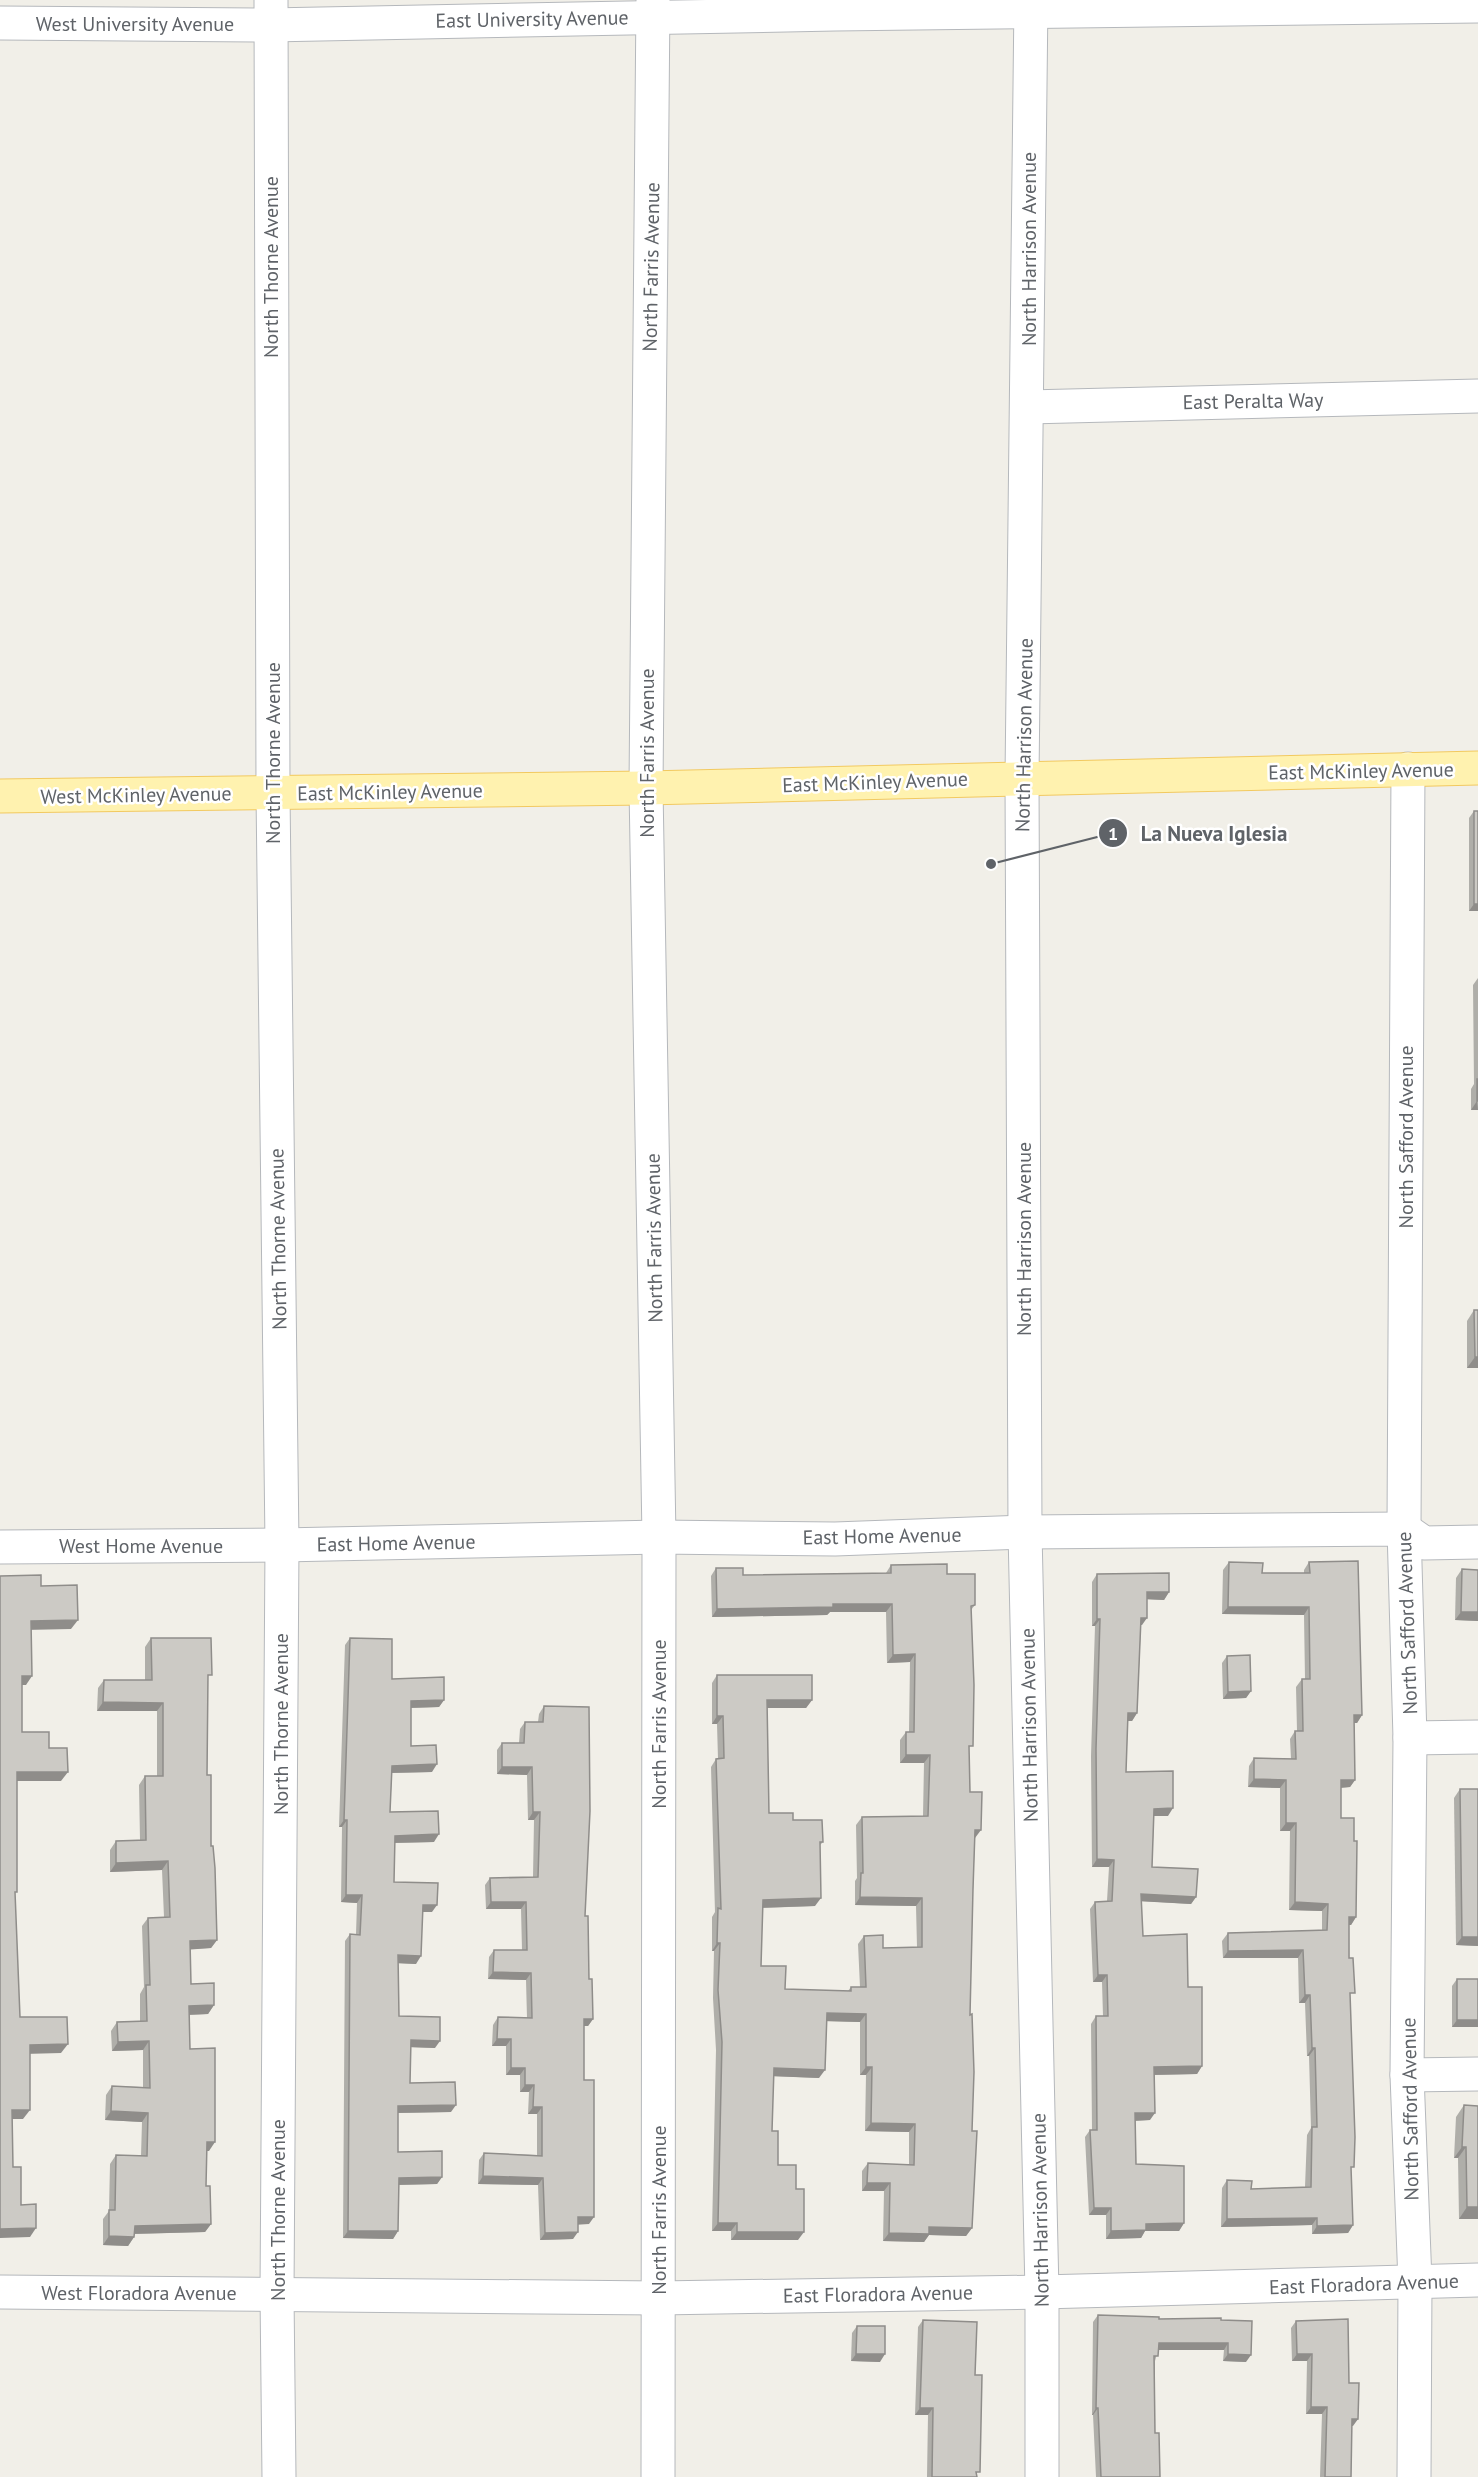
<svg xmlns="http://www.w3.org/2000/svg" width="1478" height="2477" viewBox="0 0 1478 2477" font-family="'PT Sans',sans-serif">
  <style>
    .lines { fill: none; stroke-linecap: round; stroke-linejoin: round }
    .minor-casing { stroke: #b5b8bc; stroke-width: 35 }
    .major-casing { stroke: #f2c960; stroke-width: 35 }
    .minor { stroke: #fff; stroke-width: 33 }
    .major { stroke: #fff2af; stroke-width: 33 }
    .wall { fill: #afaea9 }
    .shaded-wall { fill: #8f8d8a }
    .building { fill: #cccac5; stroke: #8f8d8a; stroke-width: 1.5 }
    .labels { text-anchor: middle; stroke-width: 5; stroke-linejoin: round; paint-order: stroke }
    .street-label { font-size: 20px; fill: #5f6368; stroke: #fff }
    .leader { fill: none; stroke: #5f6368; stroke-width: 2 }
    .callout-dot { fill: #5f6368; stroke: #fff; stroke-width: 2 }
    .mark-label { font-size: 18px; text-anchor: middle; font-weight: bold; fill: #fff }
    .callout-label { font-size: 21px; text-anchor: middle; font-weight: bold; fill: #5f6368; stroke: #fff; stroke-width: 5; stroke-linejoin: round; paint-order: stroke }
  </style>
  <rect width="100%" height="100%" fill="#f1efe8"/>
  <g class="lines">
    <defs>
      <g id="minor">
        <polyline points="271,0 273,793 282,1545 277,2294 279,2477"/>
        <polyline points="653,0 646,788 659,1537 658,2477"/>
        <polyline points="1031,0 1022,778 1025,1532 1042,2292 1042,2477"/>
        <polyline points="0,23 270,25 835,14 1478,6"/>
        <polyline points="1028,407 1478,396"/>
        <polyline points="1408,769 1404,1529 1410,1738 1407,2075 1415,2282 1414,2477"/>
        <polyline points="0,1547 282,1545 659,1537 835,1539 1025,1532 1404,1529 1424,1543 1478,1542"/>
        <polyline points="1410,1738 1478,1737"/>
        <polyline points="1407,2075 1478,2074"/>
        <polyline points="0,2292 659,2298 1042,2292 1478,2280"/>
      </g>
      <polyline id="major" points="0,796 646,788 1478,768"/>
    </defs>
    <use href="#minor" class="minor-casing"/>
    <use href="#major" class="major-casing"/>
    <use href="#minor" class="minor"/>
    <use href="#major" class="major"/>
  </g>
  <g class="wall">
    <polygon points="1474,811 1478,911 1469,911 1469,818"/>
    <polygon points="1478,978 1478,1110 1471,1110 1471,1089 1474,1084 1473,985"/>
    <polygon points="1474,1310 1478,1310 1478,1368 1467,1368 1467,1321"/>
    <polygon points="1229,1562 1262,1573 1304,1573 1304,1570 1309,1562 1362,1715 1357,1723 1354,1723 1355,1780 1350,1787 1341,1788 1341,1818 1356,1917 1351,1925 1349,1925 1351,2170 1353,2225 1348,2233 1312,2234 1312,2225 1221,2227 1222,2188 1227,2180 1251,2189 1305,2187 1307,2135 1311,2128 1309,2056 1307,2056 1305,2003 1299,2003 1298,1958 1223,1958 1222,1941 1228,1933 1322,1930 1322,1911 1289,1910 1290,1831 1280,1831 1280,1788 1248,1787 1249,1766 1254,1758 1291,1759 1290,1739 1295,1731 1297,1731 1296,1687 1302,1679 1305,1679 1304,1615 1222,1614 1223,1570"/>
    <polygon points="891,1565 947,1574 975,1605 971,1610 969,1751 970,1792 975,1838 973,1889 970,2015 972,2131 972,2228 966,2236 929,2235 924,2242 883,2241 884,2191 862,2191 862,2171 868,2163 909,2165 909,2132 865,2131 866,2075 860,2075 860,2022 827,2021 819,2078 773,2076 772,2131 778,2165 798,2240 731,2240 731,2231 712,2231 716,2050 713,1998 714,1951 712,1951 712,1917 715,1912 711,1767 716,1759 718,1759 717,1724 712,1724 712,1683 717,1675 812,1700 806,1708 767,1708 769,1813 793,1820 823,1842 820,1845 815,1906 762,1908 761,1966 785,1989 848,1991 851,1987 860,1987 858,1944 864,1936 883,1948 917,1947 916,1906 855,1905 855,1881 857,1878 856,1825 862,1817 923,1816 924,1763 900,1763 900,1740 906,1732 909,1732 910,1662 887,1663 886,1612 830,1612 827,1615 712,1617 711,1576 716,1568 743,1575 886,1573"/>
    <polygon points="1462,1569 1478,1570 1478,1621 1455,1620 1456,1578"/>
    <polygon points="1097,1574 1169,1592 1164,1600 1147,1599 1142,1625 1141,1625 1137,1713 1132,1721 1128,1721 1126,1772 1168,1816 1154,1816 1152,1867 1196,1897 1191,1904 1141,1901 1143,1936 1188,1987 1202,2066 1197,2074 1154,2075 1150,2120 1135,2121 1136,2164 1184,2223 1179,2231 1145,2231 1141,2238 1106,2239 1106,2215 1089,2215 1085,2137 1090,2130 1092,2130 1091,2024 1096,2016 1103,2016 1102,1982 1093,1982 1090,1909 1095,1902 1107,1901 1109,1867 1092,1867 1091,1756 1095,1626 1092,1626 1092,1582"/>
    <polygon points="151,1638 208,1681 207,1775 217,1940 211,1948 190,1949 191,1984 214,2005 208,2014 189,2015 190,2049 209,2151 206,2151 206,2186 211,2224 205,2232 134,2234 134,2237 128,2246 103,2245 103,2219 109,2211 110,2164 116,2155 141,2156 142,2122 105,2120 106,2095 112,2086 143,2087 143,2050 112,2051 111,2031 117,2022 140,2021 140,1994 144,1987 142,1926 148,1918 164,1917 162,1870 110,1872 110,1850 116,1841 140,1840 139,1785 145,1776 157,1776 157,1711 97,1711 98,1688 104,1680 145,1680 145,1647"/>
    <polygon points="350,1638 392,1679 444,1700 439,1707 411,1708 411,1746 432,1772 392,1773 390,1812 434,1842 394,1843 394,1882 432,1912 423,1912 416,1964 398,1963 399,2016 435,2048 411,2047 410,2083 451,2112 398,2113 398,2152 442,2177 437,2184 398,2185 398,2231 393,2239 343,2238 345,1941 350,1934 356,1934 357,1903 341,1902 342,1827 339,1827 345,1645"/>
    <polygon points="1227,1656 1251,1691 1246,1698 1223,1699 1222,1663"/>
    <polygon points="544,1706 585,1916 589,1979 593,2019 588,2026 584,2026 584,2080 589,2224 578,2224 573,2239 540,2240 538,2185 478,2184 479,2160 484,2153 537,2155 537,2114 528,2114 529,2092 520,2092 520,2075 506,2075 506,2046 492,2046 493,2025 498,2017 527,2018 526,1980 488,1979 489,1957 494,1950 522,1950 521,1909 486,1909 485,1885 490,1878 533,1877 534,1820 528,1820 527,1775 497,1774 497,1750 502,1743 519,1743 520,1729 525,1722 538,1722 539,1714"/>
    <polygon points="1460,1789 1478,1789 1478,1946 1456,1945 1454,1798"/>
    <polygon points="1457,1979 1478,1979 1478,2027 1452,2027 1452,1986"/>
    <polygon points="1464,2105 1478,2106 1478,2219 1459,2219 1458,2158 1454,2158 1456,2117"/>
    <polygon points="1098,2315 1159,2319 1221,2320 1246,2362 1223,2361 1224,2350 1158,2350 1155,2361 1155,2433 1160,2477 1096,2477 1093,2415 1092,2415 1093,2322"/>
    <polygon points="923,2320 975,2375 977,2477 927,2477 928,2415 915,2415 918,2327"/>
    <polygon points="1296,2321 1349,2383 1358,2419 1352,2426 1351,2477 1320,2477 1322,2414 1306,2414 1307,2361 1292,2361 1291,2328"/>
    <polygon points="857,2326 880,2362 851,2361 852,2333"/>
  </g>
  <g class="shaded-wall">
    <polygon points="1474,904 1478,904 1478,911 1469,911"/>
    <polygon points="1477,1101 1478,1110 1471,1110"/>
    <polygon points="1475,1357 1478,1357 1478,1368 1467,1368"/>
    <polygon points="1147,1592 1169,1592 1164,1600 1141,1599"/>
    <polygon points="833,1604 892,1604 886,1612 830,1612 827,1615 712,1617 717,1609"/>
    <polygon points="1228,1607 1309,1607 1304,1615 1222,1614"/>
    <polygon points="1461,1612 1478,1612 1478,1621 1455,1620"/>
    <polygon points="1141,1618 1147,1618 1142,1625 1136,1625"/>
    <polygon points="1097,1619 1100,1619 1095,1626 1092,1626"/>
    <polygon points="78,1620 71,1629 24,1630 31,1621"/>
    <polygon points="915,1654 910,1662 887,1663 893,1655"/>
    <polygon points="22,1676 32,1676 26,1685 15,1685"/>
    <polygon points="1251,1691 1246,1698 1223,1699 1228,1692"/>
    <polygon points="444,1700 439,1707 406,1708 411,1701"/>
    <polygon points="767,1700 812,1700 806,1708 761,1708"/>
    <polygon points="103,1702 163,1703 157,1711 97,1711"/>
    <polygon points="1128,1713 1137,1713 1132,1721 1123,1721"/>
    <polygon points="1354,1715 1362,1715 1357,1723 1348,1723"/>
    <polygon points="717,1716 723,1716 717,1724 712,1724"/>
    <polygon points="906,1755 930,1755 924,1763 900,1763"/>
    <polygon points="437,1764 432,1772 387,1773 392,1766"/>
    <polygon points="502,1767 532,1767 527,1775 497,1774"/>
    <polygon points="17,1772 68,1772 61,1781 11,1781"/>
    <polygon points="1254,1779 1286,1780 1280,1788 1248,1787"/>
    <polygon points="1341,1780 1355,1780 1350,1787 1336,1788"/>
    <polygon points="1173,1808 1168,1816 1149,1816 1154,1809"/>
    <polygon points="533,1812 540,1812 534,1820 528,1820"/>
    <polygon points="344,1820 347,1820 342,1827 339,1827"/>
    <polygon points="1286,1823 1296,1823 1290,1831 1280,1831"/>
    <polygon points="975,1830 981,1830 975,1838 969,1838"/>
    <polygon points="439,1834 434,1842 389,1843 395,1836"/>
    <polygon points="1097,1859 1114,1860 1109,1867 1092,1867"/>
    <polygon points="168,1861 162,1870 110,1872 116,1863"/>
    <polygon points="1141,1894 1196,1897 1191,1904 1136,1901"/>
    <polygon points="346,1895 362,1895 357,1903 341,1902"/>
    <polygon points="860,1897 922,1898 916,1906 855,1905"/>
    <polygon points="821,1898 815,1906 757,1908 763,1900"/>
    <polygon points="491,1902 526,1902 521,1909 486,1909"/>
    <polygon points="1295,1902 1328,1904 1322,1911 1289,1910"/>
    <polygon points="423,1905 437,1905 432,1912 418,1912"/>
    <polygon points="1349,1917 1356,1917 1351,1925 1343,1925"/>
    <polygon points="1462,1937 1478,1937 1478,1946 1456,1945"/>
    <polygon points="217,1940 211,1948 184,1950 190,1941"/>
    <polygon points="717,1943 720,1943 714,1951 712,1951"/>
    <polygon points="1303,1950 1298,1958 1223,1958 1228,1951"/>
    <polygon points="398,1955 421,1956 416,1964 393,1963"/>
    <polygon points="493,1972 531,1973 526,1980 488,1979"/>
    <polygon points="1098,1975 1107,1975 1102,1982 1093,1982"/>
    <polygon points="1305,1995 1310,1995 1305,2003 1299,2003"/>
    <polygon points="214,2005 208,2014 183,2015 189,2006"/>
    <polygon points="827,2013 866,2014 860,2022 821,2021"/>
    <polygon points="584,2019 593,2019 588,2026 579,2026"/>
    <polygon points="1457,2020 1478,2020 1478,2027 1452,2027"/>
    <polygon points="497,2039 511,2039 506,2046 492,2046"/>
    <polygon points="411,2040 440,2041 435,2048 406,2047"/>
    <polygon points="149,2041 143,2050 112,2051 118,2042"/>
    <polygon points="68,2044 61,2053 24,2054 30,2045"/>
    <polygon points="1312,2048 1315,2048 1309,2056 1307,2056"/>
    <polygon points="1202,2066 1197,2074 1149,2075 1154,2067"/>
    <polygon points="866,2067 872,2067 866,2075 860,2075"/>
    <polygon points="511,2068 525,2068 520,2075 506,2075"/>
    <polygon points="774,2068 825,2070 819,2078 768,2076"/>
    <polygon points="525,2085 534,2085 529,2092 520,2092"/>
    <polygon points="456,2105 451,2112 393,2113 398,2106"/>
    <polygon points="533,2107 542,2107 537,2114 528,2114"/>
    <polygon points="12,2110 30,2110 23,2119 6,2119"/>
    <polygon points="111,2111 148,2113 142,2122 105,2120"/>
    <polygon points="1135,2113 1155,2113 1150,2120 1129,2121"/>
    <polygon points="871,2123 915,2124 909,2132 865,2131"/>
    <polygon points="207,2142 215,2142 209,2151 201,2151"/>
    <polygon points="1462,2147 1466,2147 1458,2158 1454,2158"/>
    <polygon points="483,2176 543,2178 538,2185 478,2184"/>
    <polygon points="442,2177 437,2184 393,2185 399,2178"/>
    <polygon points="867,2183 890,2183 884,2191 862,2191"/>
    <polygon points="1467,2207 1478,2207 1478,2219 1459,2219"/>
    <polygon points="1094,2208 1111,2208 1106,2215 1089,2215"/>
    <polygon points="578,2217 594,2217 589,2224 573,2225"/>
    <polygon points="1317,2218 1312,2225 1221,2227 1227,2219"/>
    <polygon points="718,2223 737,2223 731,2231 712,2231"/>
    <polygon points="1184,2223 1179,2231 1145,2231 1141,2238 1106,2239 1111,2231 1146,2224"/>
    <polygon points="211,2224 205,2232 128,2234 135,2226"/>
    <polygon points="1353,2225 1348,2233 1312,2234 1317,2226"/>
    <polygon points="929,2227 972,2228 966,2236 929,2235 924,2242 883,2241 889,2233"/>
    <polygon points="36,2228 30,2237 0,2238 0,2229"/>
    <polygon points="348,2231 398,2231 393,2239 343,2238"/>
    <polygon points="578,2232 573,2239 540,2240 545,2233"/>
    <polygon points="737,2232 804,2232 798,2240 731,2240"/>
    <polygon points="109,2236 134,2237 128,2246 103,2245"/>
    <polygon points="1159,2343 1228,2343 1224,2350 1154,2350"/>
    <polygon points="856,2354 885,2354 880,2362 851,2361"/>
    <polygon points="1228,2354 1251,2355 1246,2362 1223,2361"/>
    <polygon points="1297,2354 1312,2354 1307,2361 1292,2361"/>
    <polygon points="1311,2407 1327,2407 1322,2414 1306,2414"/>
    <polygon points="920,2408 933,2408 928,2415 915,2415"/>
    <polygon points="1096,2408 1098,2408 1093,2415 1092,2415"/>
    <polygon points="1352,2419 1358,2419 1353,2426 1347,2426"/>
  </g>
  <g class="building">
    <rect x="1474" y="811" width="4" height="93"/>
    <rect x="1477" y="1079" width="1" height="22"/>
    <polygon points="1474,1310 1478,1310 1478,1357 1475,1357"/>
    <polygon points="1358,1561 1362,1715 1354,1715 1355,1780 1341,1780 1341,1818 1354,1818 1354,1841 1357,1841 1356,1917 1349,1917 1349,1958 1353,1958 1355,1993 1350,1993 1355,2137 1354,2167 1351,2167 1353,2225 1317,2226 1317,2218 1227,2219 1227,2180 1252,2181 1251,2189 1311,2187 1312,2127 1317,2127 1315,2048 1312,2048 1310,1995 1305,1995 1303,1950 1228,1951 1228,1933 1327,1930 1328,1904 1295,1902 1296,1823 1286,1823 1286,1780 1254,1779 1254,1758 1296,1759 1295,1731 1303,1731 1302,1679 1310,1679 1309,1607 1228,1607 1229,1562 1263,1563 1262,1573 1310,1573 1309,1562"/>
    <polygon points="947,1564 947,1574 975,1574 975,1605 971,1606 974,1685 973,1746 969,1746 970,1792 982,1792 981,1830 975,1830 973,1889 970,2015 972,2014 974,2072 972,2131 977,2131 972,2228 929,2227 929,2234 889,2233 890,2183 867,2183 868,2163 914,2165 915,2124 871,2123 872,2067 866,2067 866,2014 827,2013 825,2070 774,2068 772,2131 778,2131 778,2165 796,2165 796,2189 804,2189 804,2232 737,2232 737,2223 718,2223 722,2042 718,1990 720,1943 717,1943 718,1908 721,1909 716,1759 724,1758 723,1716 717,1716 717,1675 812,1675 812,1700 767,1700 769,1813 793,1813 793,1820 822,1820 823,1842 820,1842 821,1898 763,1900 761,1966 786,1966 785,1989 851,1991 851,1987 866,1987 864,1936 883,1935 883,1948 922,1947 922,1898 860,1897 861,1873 863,1873 862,1817 928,1816 930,1755 906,1755 906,1732 914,1732 915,1654 893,1655 892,1604 833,1604 833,1607 717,1609 716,1568 743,1568 743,1575 891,1573 891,1565"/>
    <polygon points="1462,1569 1478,1570 1478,1612 1461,1612"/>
    <polygon points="1169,1573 1169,1592 1147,1592 1147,1618 1141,1618 1137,1713 1128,1713 1126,1772 1173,1771 1173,1808 1154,1809 1152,1867 1198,1869 1196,1897 1141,1894 1143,1936 1187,1934 1188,1987 1202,1987 1202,2066 1154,2067 1155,2113 1135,2113 1136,2164 1184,2166 1184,2223 1146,2224 1146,2230 1111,2231 1111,2208 1094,2208 1090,2130 1097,2130 1096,2016 1108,2016 1107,1975 1098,1975 1095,1902 1112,1901 1114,1860 1097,1859 1096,1749 1100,1619 1097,1619 1097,1574"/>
    <polygon points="41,1575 41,1586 77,1585 78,1620 31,1621 32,1676 22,1676 22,1732 49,1732 49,1748 67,1748 68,1772 17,1772 17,1892 15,1892 20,2017 67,2017 68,2044 30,2045 30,2110 12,2110 13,2167 21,2167 21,2205 36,2204 36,2228 0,2229 0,1576"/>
    <polygon points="151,1638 211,1638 212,1675 208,1675 207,1775 211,1775 211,1846 213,1846 215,1868 217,1940 190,1941 191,1984 214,1983 214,2005 189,2006 190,2049 215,2048 215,2142 207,2142 206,2186 210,2186 211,2224 135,2226 134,2237 109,2236 109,2210 115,2210 116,2155 147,2156 148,2113 111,2111 112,2086 150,2088 149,2041 118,2042 117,2022 147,2021 146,1985 150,1985 148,1918 170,1917 168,1861 116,1863 116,1841 146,1840 145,1776 163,1776 163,1703 103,1702 104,1680 152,1680"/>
    <polygon points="350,1638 392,1639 392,1679 444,1677 444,1700 411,1701 411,1746 436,1745 437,1764 392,1766 390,1812 438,1811 439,1834 395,1836 394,1882 438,1883 437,1905 423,1905 421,1956 398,1955 399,2016 440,2017 440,2041 411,2040 410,2083 455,2082 456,2105 398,2106 398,2152 442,2151 442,2177 399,2178 398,2231 348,2231 350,1934 360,1935 362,1895 346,1895 347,1820 344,1820"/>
    <polygon points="1250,1655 1251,1691 1228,1692 1227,1656"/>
    <polygon points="544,1706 589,1707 590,1811 585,1916 588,1916 589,1979 592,1979 593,2019 584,2019 584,2080 594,2080 594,2217 578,2217 578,2232 545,2233 543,2178 483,2176 484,2153 542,2156 542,2107 533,2107 534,2085 525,2085 525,2068 511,2068 511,2039 497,2039 498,2017 532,2018 531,1973 493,1972 494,1950 527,1950 526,1902 491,1902 490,1878 538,1877 540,1812 533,1812 532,1767 502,1767 502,1743 524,1743 525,1722 543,1722"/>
    <polygon points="1460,1789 1478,1789 1478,1937 1462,1937"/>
    <rect x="1457" y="1979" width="21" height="41"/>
    <polygon points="1464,2105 1478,2106 1478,2207 1467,2207 1466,2147 1462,2147"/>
    <polygon points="1098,2315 1159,2317 1159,2319 1221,2318 1221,2320 1252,2321 1251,2355 1228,2354 1228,2343 1159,2343 1158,2356 1154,2356 1155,2433 1159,2433 1160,2477 1101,2477 1098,2408 1096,2408"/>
    <polygon points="1348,2319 1349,2383 1359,2383 1358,2419 1352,2419 1351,2477 1325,2477 1327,2407 1311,2407 1312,2354 1297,2354 1296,2321"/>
    <polygon points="923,2320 977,2322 975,2375 982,2375 980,2472 976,2472 977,2477 932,2477 933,2408 920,2408"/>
    <polygon points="857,2326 885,2326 885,2354 856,2354"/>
  </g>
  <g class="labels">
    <g class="street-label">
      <text transform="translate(532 19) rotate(-1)" y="7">East University Avenue</text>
      <text x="135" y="31">West University Avenue</text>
      <text transform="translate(1029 249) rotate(-90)" y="7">North Harrison Avenue</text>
      <text transform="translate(271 267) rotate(-90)" y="7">North Thorne Avenue</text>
      <text transform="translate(651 267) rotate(-89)" y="7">North Farris Avenue</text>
      <text transform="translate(1253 401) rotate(-1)" y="7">East Peralta Way</text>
      <text transform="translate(1024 735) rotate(-89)" y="7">North Harrison Avenue</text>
      <text transform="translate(273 753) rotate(-90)" y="7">North Thorne Avenue</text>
      <text transform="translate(647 753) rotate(-90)" y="7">North Farris Avenue</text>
      <text transform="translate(1361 771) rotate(-1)" y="7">East McKinley Avenue</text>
      <text transform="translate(875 782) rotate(-2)" y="7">East McKinley Avenue</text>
      <text transform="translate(390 792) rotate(-1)" y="7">East McKinley Avenue</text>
      <text transform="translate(136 795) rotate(-1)" y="7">West McKinley Avenue</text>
      <text transform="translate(1406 1137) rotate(-90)" y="7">North Safford Avenue</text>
      <text transform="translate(654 1238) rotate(-91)" y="7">North Farris Avenue</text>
      <text transform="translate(278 1239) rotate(-91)" y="7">North Thorne Avenue</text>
      <text transform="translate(1024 1239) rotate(-90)" y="7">North Harrison Avenue</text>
      <text transform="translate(882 1536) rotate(-1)" y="7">East Home Avenue</text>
      <text transform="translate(396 1543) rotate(-1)" y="7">East Home Avenue</text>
      <text x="141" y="1553">West Home Avenue</text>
      <text transform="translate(1407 1623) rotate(-92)" y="7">North Safford Avenue</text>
      <text transform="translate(281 1724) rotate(-90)" y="7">North Thorne Avenue</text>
      <text transform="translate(659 1724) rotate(-90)" y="7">North Farris Avenue</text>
      <text transform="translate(1029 1725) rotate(-91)" y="7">North Harrison Avenue</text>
      <text transform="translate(1410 2109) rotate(-91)" y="7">North Safford Avenue</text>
      <text transform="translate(278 2210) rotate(-90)" y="7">North Thorne Avenue</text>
      <text transform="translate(659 2210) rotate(-90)" y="7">North Farris Avenue</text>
      <text transform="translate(1040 2210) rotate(-91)" y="7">North Harrison Avenue</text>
      <text transform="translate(1364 2284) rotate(-2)" y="7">East Floradora Avenue</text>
      <text x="139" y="2300">West Floradora Avenue</text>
      <text transform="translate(878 2294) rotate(-1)" y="7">East Floradora Avenue</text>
    </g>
  </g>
  <path class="leader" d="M991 864L1113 833"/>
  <g class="callout-dot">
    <circle cx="991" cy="864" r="6"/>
    <circle cx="1113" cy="833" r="15"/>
  </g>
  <g class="mark-label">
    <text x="1113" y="840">1</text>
  </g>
  <g class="callout-label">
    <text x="1214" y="841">La Nueva Iglesia</text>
  </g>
</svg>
